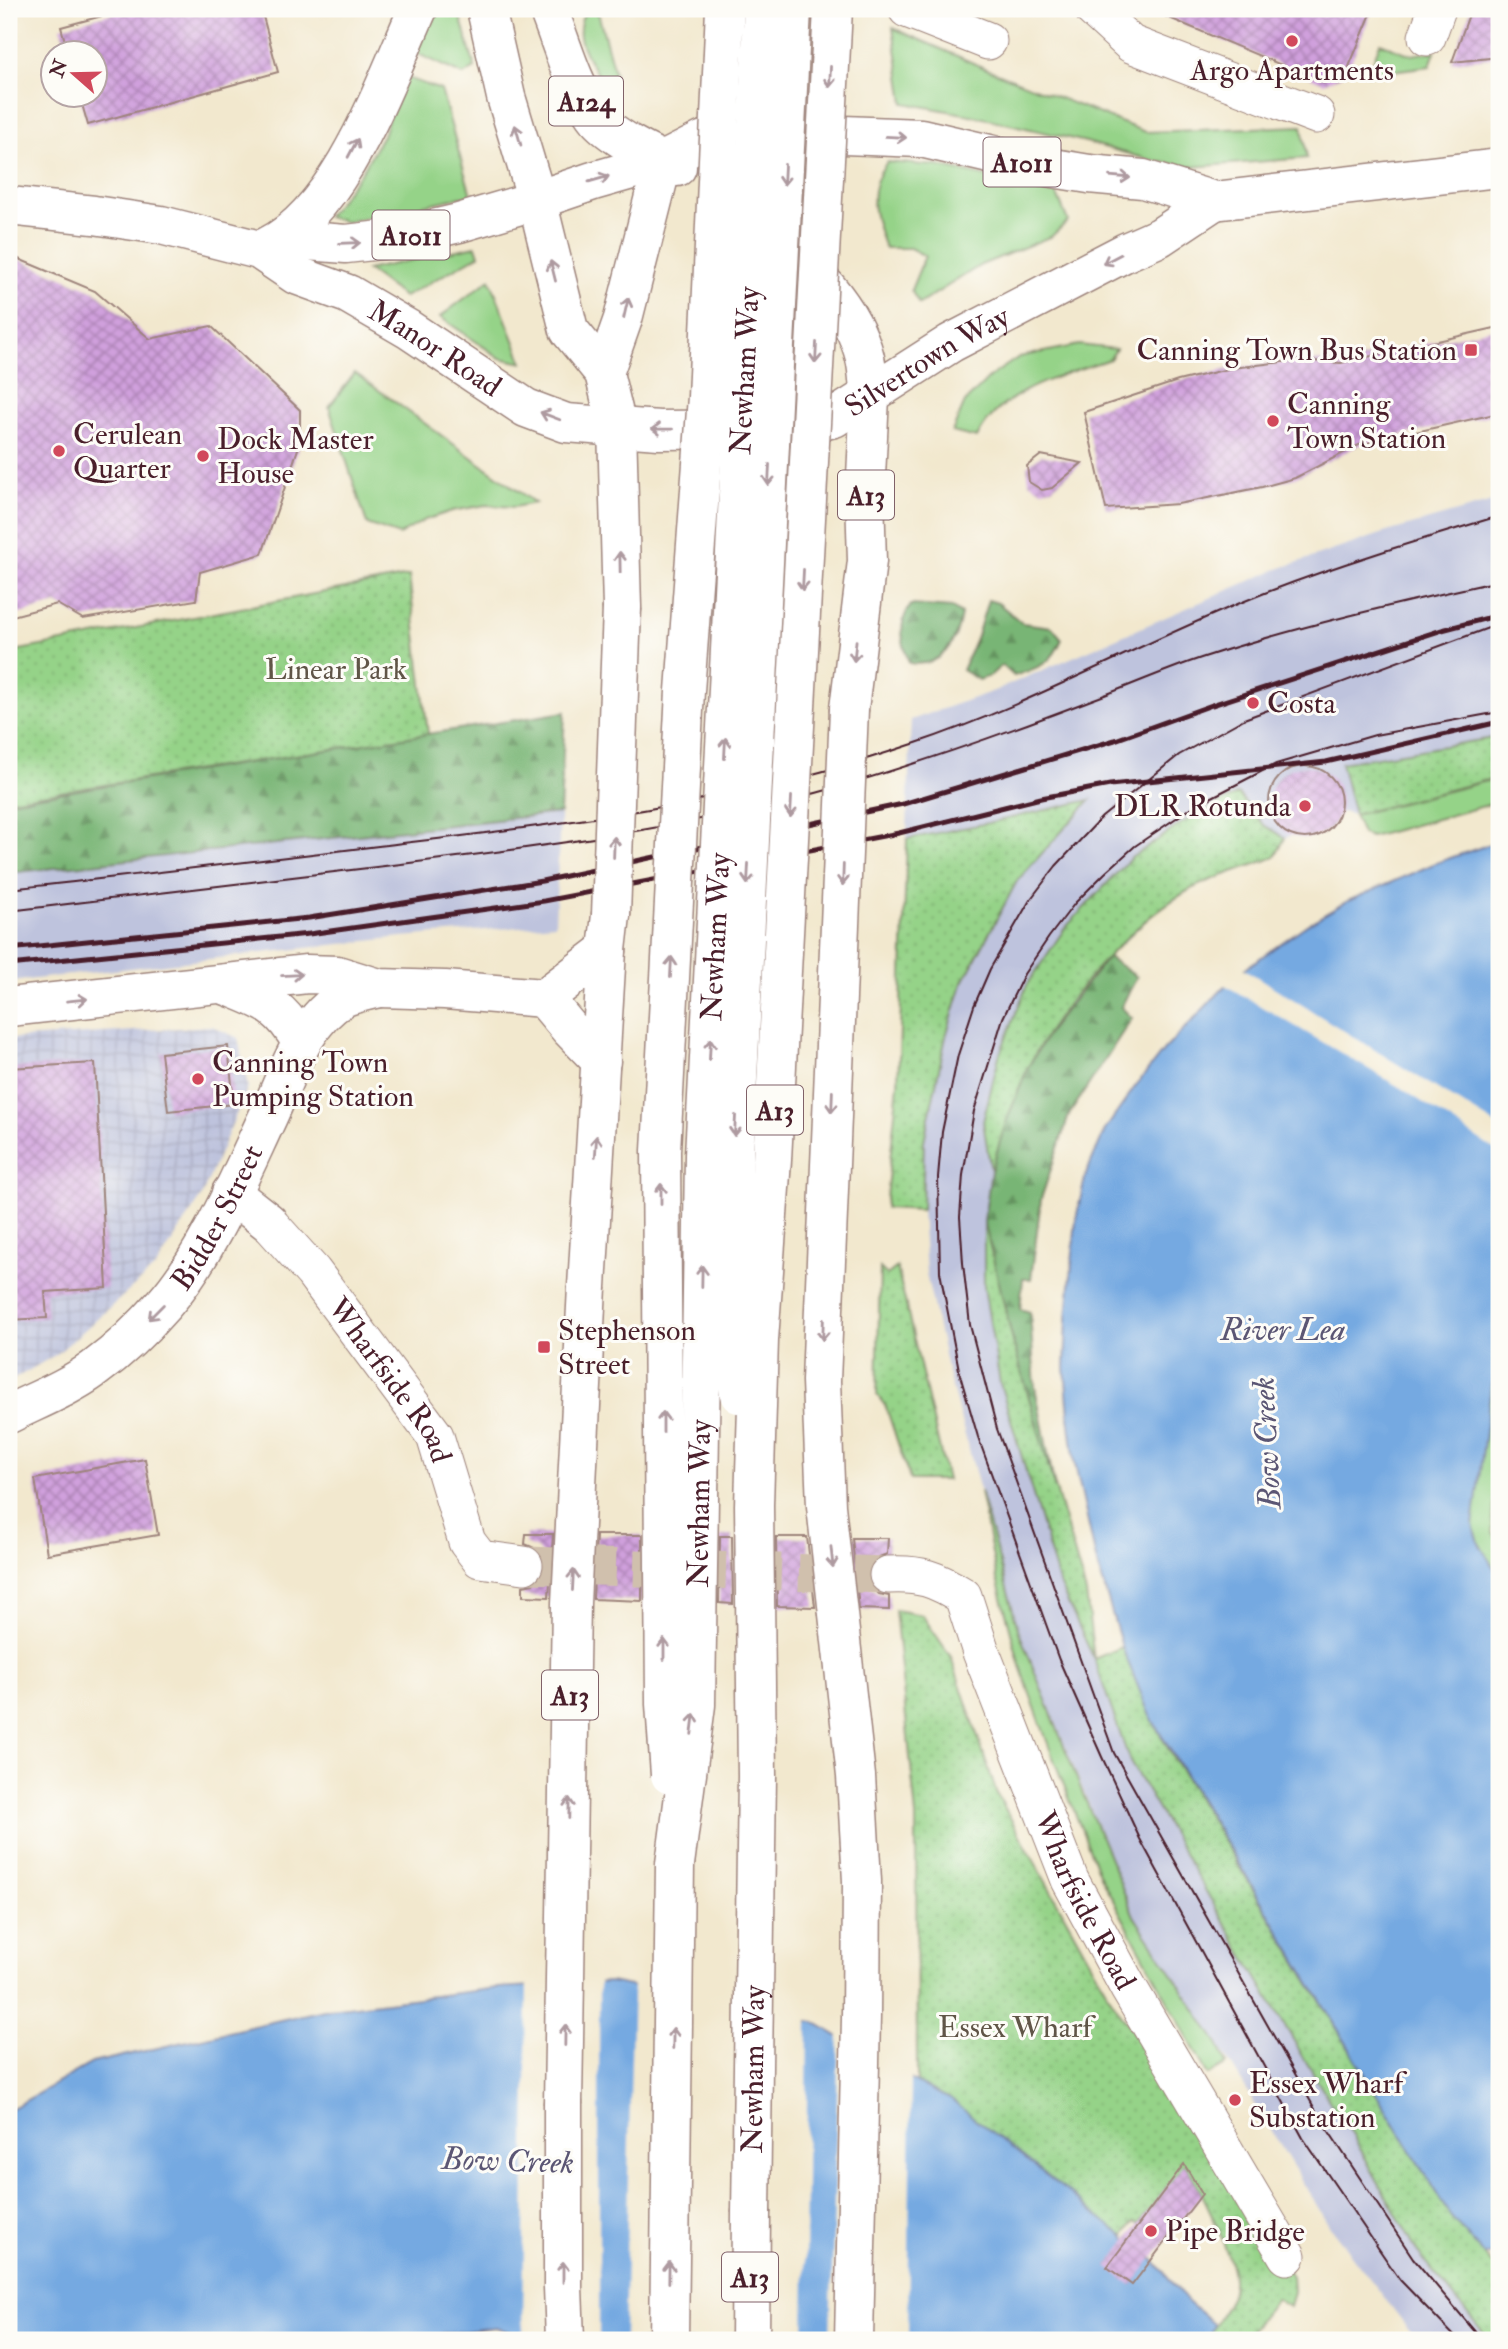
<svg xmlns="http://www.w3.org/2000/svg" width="1508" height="2349" viewBox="0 0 1508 2349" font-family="'IM FELL Double Pica',serif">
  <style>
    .industrial { fill: url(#industrial-grid) }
    .railway { fill: #bec3dd }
    .grass { fill: url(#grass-dots); stroke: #70795a; stroke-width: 2 }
    .forest { fill: url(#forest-firs); stroke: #616a50; stroke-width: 2 }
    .garden { fill: #95d388; stroke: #70795a; stroke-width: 2 }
    .water { fill: #74a9e1; stroke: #5f6486; stroke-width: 2 }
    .pier { fill: #f2e8ce }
    .building { fill: url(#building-cross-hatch) }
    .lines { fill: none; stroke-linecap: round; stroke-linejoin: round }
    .pedestrian-tunnel { stroke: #d0c0ad; stroke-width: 37; stroke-dasharray: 37 18; stroke-linecap: butt }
    .pedestrian-casing { stroke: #9e847c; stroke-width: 39 }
    .minor-casing { stroke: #9e847c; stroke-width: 41 }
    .secondary-casing { stroke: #9e847c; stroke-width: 41 }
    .primary-casing { stroke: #9e847c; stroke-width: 41 }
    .trunk-casing { stroke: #9e847c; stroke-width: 41 }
    .pedestrian { stroke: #fff; stroke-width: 37 }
    .minor { stroke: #fff; stroke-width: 38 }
    .secondary { stroke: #fff; stroke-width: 38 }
    .primary { stroke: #fff; stroke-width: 38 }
    .trunk { stroke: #fff; stroke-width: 38 }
    .tram { stroke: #4a1f2b; stroke-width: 2 }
    .rail { stroke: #4a1f2b; stroke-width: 5 }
    .trunk-bridge-casing { stroke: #9e847c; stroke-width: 41; stroke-linecap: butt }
    .trunk-bridge { stroke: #fff; stroke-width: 38 }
    .oneway { stroke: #ae9aa0 }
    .poi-dot { fill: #d1495b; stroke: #fdfcf7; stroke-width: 2.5 }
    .labels { text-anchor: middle; stroke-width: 6; stroke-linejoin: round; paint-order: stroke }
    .shield { fill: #fdfcf7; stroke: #806168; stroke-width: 2 }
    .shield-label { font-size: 28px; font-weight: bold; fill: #4a1f2b }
    .poi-label { font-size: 30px; fill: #4a1f2b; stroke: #fdfcf7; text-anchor: start }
    .street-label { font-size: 30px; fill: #4a1f2b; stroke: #fdfcf7 }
    .park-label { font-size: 30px; fill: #605547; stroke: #fdfcf7 }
    .water-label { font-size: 32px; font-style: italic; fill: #5b5674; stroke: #fdfcf7 }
  </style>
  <defs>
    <pattern id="industrial-grid" width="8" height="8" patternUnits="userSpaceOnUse" patternTransform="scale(1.75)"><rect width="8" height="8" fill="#bec3dd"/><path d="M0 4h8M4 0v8" fill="none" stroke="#a5a7be"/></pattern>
    <pattern id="grass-dots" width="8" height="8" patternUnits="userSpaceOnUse" patternTransform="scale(1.75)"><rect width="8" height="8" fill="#95d388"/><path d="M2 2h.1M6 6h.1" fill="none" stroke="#82b576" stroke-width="1.8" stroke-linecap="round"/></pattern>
    <pattern id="forest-firs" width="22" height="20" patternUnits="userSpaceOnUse" patternTransform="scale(1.75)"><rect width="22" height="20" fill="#78b574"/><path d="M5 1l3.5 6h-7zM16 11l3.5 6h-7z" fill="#64935f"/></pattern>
    <pattern id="building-cross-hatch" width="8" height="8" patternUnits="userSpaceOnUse" patternTransform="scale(1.75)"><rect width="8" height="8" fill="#d0a0dd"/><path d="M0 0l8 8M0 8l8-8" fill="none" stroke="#ab82b3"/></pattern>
  </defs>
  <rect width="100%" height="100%" fill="#fdfcf7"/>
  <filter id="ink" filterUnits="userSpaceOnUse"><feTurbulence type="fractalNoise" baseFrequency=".0143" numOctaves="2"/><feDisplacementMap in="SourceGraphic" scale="14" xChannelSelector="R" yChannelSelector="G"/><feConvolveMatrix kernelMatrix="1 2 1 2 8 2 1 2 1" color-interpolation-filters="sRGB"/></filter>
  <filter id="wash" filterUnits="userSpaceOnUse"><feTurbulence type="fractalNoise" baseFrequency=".00686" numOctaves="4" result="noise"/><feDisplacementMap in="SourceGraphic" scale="28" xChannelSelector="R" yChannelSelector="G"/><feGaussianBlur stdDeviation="1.57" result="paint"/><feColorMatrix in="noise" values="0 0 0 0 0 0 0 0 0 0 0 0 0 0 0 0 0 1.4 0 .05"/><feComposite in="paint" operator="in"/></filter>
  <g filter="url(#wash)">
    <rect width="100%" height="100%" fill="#f2e8ce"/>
    <polygon class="industrial" points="212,1026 238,1038 248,1087 201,1197 156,1267 57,1354 9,1382 9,1039"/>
    <g class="railway">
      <polygon points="1499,500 1499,777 1354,815 1342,812 1285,838 1275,857 1195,887 1153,914 1098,967 1050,1030 1000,1383 1060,1586 1094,1659 1130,1762 1331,2104 1347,2125 1417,2252 1489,2340 1417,2340 1330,2227 1219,2045 1134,1916 1019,1632 949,1377 926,1273 922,1210 885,1208 898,1084 911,720 994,691 1275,570 1387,532"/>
      <polygon points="565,712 555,924 402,937 9,982 9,801"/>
    </g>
    <g class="grass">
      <polygon points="409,576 428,734 9,800 9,652"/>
      <polygon points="1499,737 1499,777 1354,815 1341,763"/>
      <path d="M1238,794l26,31 21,13 -10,19c-26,10 -55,18 -80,30 -62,31 -139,121 -168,183 -15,32 -25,67 -36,101l-8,-49 16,-66 28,-71 38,-57 66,-70 57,-39z"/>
      <polygon points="1090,800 1017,881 962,984 946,1036 924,1141 922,1210 885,1208 898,1084 907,839 993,822"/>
      <polygon points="984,1221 1014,1345 1086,1593 1094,1659 1122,1647 1150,1716 1171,1754 1450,2216 1499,2272 1499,2340 1489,2340 1417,2252 1347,2125 1331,2104 1130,1762 1094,1659 1060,1586 1000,1383 984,1287"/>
      <polygon points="897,1267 947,1480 910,1480 886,1407 877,1395 880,1268 887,1275"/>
      <path d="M895,1610l27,5 29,42 46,137 114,205 181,277 1,15 -4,16 -13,-8 -33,41h-30l-4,-3c7,-19 23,-33 24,-54 2,-24 -33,-98 -49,-118l-45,59 -4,-2 -12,16 -173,-139 -33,-16 -1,-267z"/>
    </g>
    <g class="forest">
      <path d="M988,600l10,3 24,20 30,4 10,12c-11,26 -22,28 -48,37l-12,-11 -12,11 -11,4 -17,-10 15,-34z"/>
      <path d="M911,605l41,3 9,6c-4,29 -20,54 -52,49 -7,-21 -12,-40 2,-58z"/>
      <polygon points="565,712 560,813 9,873 9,801"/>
      <polygon points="1108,957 1137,977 1121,1007 1132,1018 1069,1115 1041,1199 1031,1279 1023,1279 1020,1309 1030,1312 1035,1387 1055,1489 1014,1345 984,1221 991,1171 1005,1125 1027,1069 1050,1030"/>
    </g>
    <g class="garden">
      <polygon points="435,9 458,9 475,68 463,75 414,52"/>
      <path d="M597,9l18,66 -15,5c-13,-25 -29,-42 -15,-68z"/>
      <polygon points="893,28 987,69 1145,132 1302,126 1307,158 1192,167 1150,160 1086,142 975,116 904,103"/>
      <polygon points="1380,43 1412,55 1435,51 1430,66 1368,74"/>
      <polygon points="402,76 441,90 471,195 346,222 327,217 362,171 383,135"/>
      <path d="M887,162l52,4 117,26 12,29 -16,15 -71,29 -62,39 -8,-14 14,-34 -15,-8h-25c-12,-32 -20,-58 2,-86z"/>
      <polygon points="476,246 479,255 404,297 367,270"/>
      <polygon points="490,279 523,363 500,358 440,317"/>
      <path d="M1079,345l37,4 -6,10c-47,16 -111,31 -133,79l-25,-6 13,-30 26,-26 28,-19z"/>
      <polygon points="355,373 535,503 514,507 486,505 452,511 425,520 399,535 367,524 329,407"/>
      <polygon points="1499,778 1499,802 1371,837 1362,834 1354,815"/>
      <polygon points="1499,1370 1499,1434 1492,1532 1499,1542 1499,1576 1480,1545 1473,1525 1491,1386"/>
      <polygon points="980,1491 1019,1632 1083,1794 1134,1916 1219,2045 1227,2064 1208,2075 1100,1876 1052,1755 1020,1666 997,1579"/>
    </g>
    <g class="water">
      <polygon points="1499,841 1499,1370 1491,1386 1473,1525 1480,1545 1499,1576 1499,2255 1483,2254 1450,2216 1150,1716 1122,1647 1096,1559 1075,1464 1069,1416 1065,1368 1067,1318 1076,1219 1086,1174 1105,1130 1134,1088 1164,1050 1236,975 1308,924 1348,901 1436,863"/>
      <polygon points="610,1982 814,2022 917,2083 950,2099 1155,2261 1188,2302 1214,2324 1209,2337 1213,2340 531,2340 496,2327 403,2340 9,2340 9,2110 92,2063 324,2010 497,1988"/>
    </g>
    <g class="pier">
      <polygon points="1241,967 1499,1127 1499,1153 1401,1088 1223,984"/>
      <polygon points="599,1979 599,2340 523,2340 527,1982"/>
      <polygon points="633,1983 808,2017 804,2340 624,2340"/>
      <polygon points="839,2033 911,2075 908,2340 830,2340"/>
    </g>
    <g id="blocks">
      <g class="building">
        <polygon points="128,9 261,9 278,72 88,125 79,94 94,94 94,52 68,52 61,27"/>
        <polygon points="1148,9 1373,9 1346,74 1324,83"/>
        <polygon points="1471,9 1499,9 1499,57 1452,62"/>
        <polygon points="9,255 95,291 150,339 211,326 300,410 300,443 262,554 200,572 196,600 83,619 57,604 9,617"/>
        <polygon points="1499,327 1499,413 1359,445 1295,478 1262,487 1178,504 1106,509 1084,412 1178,381 1232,368 1299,360 1341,363"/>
        <polygon points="1041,455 1082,463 1052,488 1042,490 1029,482 1027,466"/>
        <circle cx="1305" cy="802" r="36"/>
        <polygon points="228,1046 234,1104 168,1111 161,1053"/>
        <polygon points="95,1063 107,1288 45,1292 47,1318 9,1320 9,1068"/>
        <polygon points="145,1459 158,1535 47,1554 35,1479"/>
        <polygon points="526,1534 553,1534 549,1597 523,1596 523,1586 533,1584 540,1578 545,1567 544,1558 537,1549 525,1544"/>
        <polygon points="596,1535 642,1535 642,1601 593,1599"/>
        <polygon points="720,1536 732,1536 733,1604 719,1603"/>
        <polygon points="776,1537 807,1537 815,1607 777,1606"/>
        <polygon points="852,1538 888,1538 887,1554 876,1558 870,1565 867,1575 871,1587 879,1594 889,1596 889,1610 859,1609"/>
        <polygon points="1184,2164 1202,2194 1132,2285 1107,2267"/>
      </g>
    </g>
  </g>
  <g filter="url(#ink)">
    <use href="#blocks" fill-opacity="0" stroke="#9e847c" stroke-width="2"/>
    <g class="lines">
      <polyline class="pedestrian-tunnel" points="524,1565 888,1575"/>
      <defs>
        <g id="pedestrian">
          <polyline points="907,9 988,41"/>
          <polyline points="1093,9 1131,44 1316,115"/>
          <polyline points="1427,37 1437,9"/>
          <path id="s1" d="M268,1222l45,50 122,164 32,106 13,17 44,6"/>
          <path id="s2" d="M888,1575c32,-2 48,4 75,21l18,56 89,228 58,107 159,269"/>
        </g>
        <g id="minor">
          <path d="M225,985c39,16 55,19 76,57"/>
          <polyline points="231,1193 268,1222"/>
        </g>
        <g id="secondary">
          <polyline points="544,998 569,1028 601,1061"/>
          <polyline points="9,1007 307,974 337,975 379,988 445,990 544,998 607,950"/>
          <path id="s3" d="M9,1414c28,-14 59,-26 85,-45 25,-18 50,-42 70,-65 42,-48 74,-123 101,-181 20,-41 36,-101 78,-125 10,-5 25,-7 36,-10"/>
        </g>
        <g id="primary">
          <polyline points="486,9 506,97 537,200 569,330 604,373 617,426"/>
          <path d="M548,9c14,35 24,75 46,106 15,21 59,42 83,52"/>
          <path id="s4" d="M9,206l85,9 67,10 98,25 37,25 52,19 60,35 118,79 40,15 93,7 129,-1 46,-11 117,-75 175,-91 34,-15 54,-36"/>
          <path d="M759,222c42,38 92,78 106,136 3,13 3,26 5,39"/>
          <polyline points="281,239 346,244 391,239 459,223 537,200 593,181 663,161 704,140 744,131 921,138 1041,166 1089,174 1143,179 1214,201 1499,168"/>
          <path d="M268,246c74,-37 117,-164 150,-237"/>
          <polyline points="604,373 623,319 663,161"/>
        </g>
        <g id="trunk">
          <polyline points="617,426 622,608"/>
          <polyline points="849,709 867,561 865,496 870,397"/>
          <polyline points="587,1287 607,950 611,915"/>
          <polyline points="563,2104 563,2287 565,2340"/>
          <polyline points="669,2340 675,1864"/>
          <polyline points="750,2340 751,2213"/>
        </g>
      </defs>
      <use href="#pedestrian" class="pedestrian-casing"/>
      <use href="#minor" class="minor-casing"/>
      <use href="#secondary" class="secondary-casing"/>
      <use href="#primary" class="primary-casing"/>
      <use href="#trunk" class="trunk-casing"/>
      <use href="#pedestrian" class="pedestrian"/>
      <use href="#minor" class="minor"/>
      <use href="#secondary" class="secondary"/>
      <use href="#primary" class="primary"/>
      <use href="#trunk" class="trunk"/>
      <g class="tram">
        <path d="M9,889c131,-14 262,-30 394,-46 171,-20 346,-43 510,-99 123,-41 237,-107 357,-153 75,-29 153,-52 229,-75"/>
        <path d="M9,911c120,-14 240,-28 359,-43 151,-18 301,-37 448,-75 92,-25 181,-57 270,-91 39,-14 76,-31 115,-44 98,-32 198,-55 298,-77"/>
        <polyline points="1458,2340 1400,2280 1303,2138 1140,1839 1102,1757 1059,1660 978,1437 960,1375 940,1272 938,1177 942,1132 958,1055 974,1006 990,969 1030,900 1056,866 1102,817 1179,755 1244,719 1499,624"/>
        <polyline points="1482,2340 1413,2258 1320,2118 1114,1753 997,1429 970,1325 963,1263 960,1217 963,1175 974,1111 1003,1018 1024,974 1049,937 1075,903 1105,873 1135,846 1191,808 1276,764 1375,735 1499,712"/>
      </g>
      <g class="rail">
        <polyline points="9,949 309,918 542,881 903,804 1115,740 1212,705 1442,630 1499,615"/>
        <polyline points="9,965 309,934 544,901 899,833 1041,798 1110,785 1326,762 1499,722"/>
      </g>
      <defs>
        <g id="trunk-bridge">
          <polyline points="849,709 821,1381 826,1506 856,1776 862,1881 861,2017 854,2340"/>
          <polyline points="611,915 622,608"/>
          <polyline points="739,1394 731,1339 734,1157 792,9"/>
          <polyline points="670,1775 665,1704 661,1151 685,691 707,397 725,9"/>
          <path id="s5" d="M675,1864l21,-159 8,-550 59,-1146"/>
          <polyline points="563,2104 571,1603 587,1287"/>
          <path id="s6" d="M751,2213l6,-437 -3,-271 5,-165 13,-180 61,-1151"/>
        </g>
      </defs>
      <use href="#trunk-bridge" class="trunk-bridge-casing"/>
      <use href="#trunk-bridge" class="trunk-bridge"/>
    </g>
    <defs><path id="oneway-shaft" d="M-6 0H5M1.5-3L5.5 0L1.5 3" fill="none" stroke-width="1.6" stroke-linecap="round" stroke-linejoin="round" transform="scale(1.75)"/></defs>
    <g class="oneway">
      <use href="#oneway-shaft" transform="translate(830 77) rotate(93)"/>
      <use href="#oneway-shaft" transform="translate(518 135) rotate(-106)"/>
      <use href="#oneway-shaft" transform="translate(896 137) rotate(3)"/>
      <use href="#oneway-shaft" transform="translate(353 148) rotate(-62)"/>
      <use href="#oneway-shaft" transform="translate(784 175) rotate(93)"/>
      <use href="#oneway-shaft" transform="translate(1120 177) rotate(5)"/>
      <use href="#oneway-shaft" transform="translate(599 179) rotate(-16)"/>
      <use href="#oneway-shaft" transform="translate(350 243) rotate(-2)"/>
      <use href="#oneway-shaft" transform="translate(1112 259) rotate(152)"/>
      <use href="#oneway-shaft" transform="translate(553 271) rotate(-104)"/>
      <use href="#oneway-shaft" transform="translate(626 308) rotate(-77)"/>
      <use href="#oneway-shaft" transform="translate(816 353) rotate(93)"/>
      <use href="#oneway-shaft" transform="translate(550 416) rotate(-159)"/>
      <use href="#oneway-shaft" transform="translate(662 429) rotate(-179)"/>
      <use href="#oneway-shaft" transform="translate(769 475) rotate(93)"/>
      <use href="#oneway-shaft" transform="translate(620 562) rotate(-91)"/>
      <use href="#oneway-shaft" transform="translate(803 580) rotate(93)"/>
      <use href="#oneway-shaft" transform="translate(855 651) rotate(96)"/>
      <use href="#oneway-shaft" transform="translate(725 748) rotate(-87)"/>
      <use href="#oneway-shaft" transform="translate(791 807) rotate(93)"/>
      <use href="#oneway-shaft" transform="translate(614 847) rotate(-88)"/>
      <use href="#oneway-shaft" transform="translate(748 874) rotate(93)"/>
      <use href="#oneway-shaft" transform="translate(843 875) rotate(92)"/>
      <use href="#oneway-shaft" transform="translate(671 967) rotate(-87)"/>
      <use href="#oneway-shaft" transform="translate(292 975) rotate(-3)"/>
      <use href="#oneway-shaft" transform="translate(77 1000) rotate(-6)"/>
      <use href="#oneway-shaft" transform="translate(710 1049) rotate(-87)"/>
      <use href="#oneway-shaft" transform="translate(832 1102) rotate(92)"/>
      <use href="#oneway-shaft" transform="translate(735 1126) rotate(93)"/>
      <use href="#oneway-shaft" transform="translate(596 1146) rotate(-86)"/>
      <use href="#oneway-shaft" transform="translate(661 1194) rotate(-90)"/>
      <use href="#oneway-shaft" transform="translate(702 1276) rotate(-89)"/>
      <use href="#oneway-shaft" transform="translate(156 1312) rotate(135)"/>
      <use href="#oneway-shaft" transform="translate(823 1330) rotate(92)"/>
      <use href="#oneway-shaft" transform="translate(663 1422) rotate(-90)"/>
      <use href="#oneway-shaft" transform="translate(832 1557) rotate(84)"/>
      <use href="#oneway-shaft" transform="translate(573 1580) rotate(-87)"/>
      <use href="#oneway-shaft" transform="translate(664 1649) rotate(-90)"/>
      <use href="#oneway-shaft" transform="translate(693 1724) rotate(-83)"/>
      <use href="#oneway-shaft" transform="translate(569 1808) rotate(-89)"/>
      <use href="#oneway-shaft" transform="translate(565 2035) rotate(-89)"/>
      <use href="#oneway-shaft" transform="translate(673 2038) rotate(-89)"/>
      <use href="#oneway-shaft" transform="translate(563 2272) rotate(-90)"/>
      <use href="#oneway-shaft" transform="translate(669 2272) rotate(-89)"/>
    </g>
  </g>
  <g class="poi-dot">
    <circle cx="1292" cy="41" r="7"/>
    <rect x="1464" y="343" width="14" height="14" rx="3.5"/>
    <circle cx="1273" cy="421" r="7"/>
    <circle cx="59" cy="451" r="7"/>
    <circle cx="203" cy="456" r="7"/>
    <circle cx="1253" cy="703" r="7"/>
    <circle cx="1305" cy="806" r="7"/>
    <circle cx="198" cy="1079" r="7"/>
    <rect x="537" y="1340" width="14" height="14" rx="3.5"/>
    <circle cx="1235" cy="2100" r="7"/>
    <circle cx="1151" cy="2231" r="7"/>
  </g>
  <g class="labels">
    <g class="shield">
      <rect x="549" y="76.5" width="74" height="49" rx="5"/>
      <rect x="983.5" y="137.5" width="77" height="49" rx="5"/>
      <rect x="372.5" y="210.5" width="77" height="49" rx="5"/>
      <rect x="838" y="470.5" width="56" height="49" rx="5"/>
      <rect x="747" y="1085.5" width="56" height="49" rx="5"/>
      <rect x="542" y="1670.5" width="56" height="49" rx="5"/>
      <rect x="722" y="2252.5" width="56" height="49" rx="5"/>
    </g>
    <g class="shield-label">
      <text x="586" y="111">A124</text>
      <text x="1022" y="172">A1011</text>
      <text x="411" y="245">A1011</text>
      <text x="866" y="505">A13</text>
      <text x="775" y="1120">A13</text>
      <text x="570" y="1705">A13</text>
      <text x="750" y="2287">A13</text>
    </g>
    <g class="poi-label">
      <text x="1292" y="80" text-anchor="middle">Argo Apartments</text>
      <text x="1457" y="360" text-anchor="end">Canning Town Bus Station</text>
      <text x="1287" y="414">Canning<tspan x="1287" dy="34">Town Station</tspan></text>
      <text x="73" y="444">Cerulean<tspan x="73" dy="34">Quarter</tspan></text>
      <text x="217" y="449">Dock Master<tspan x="217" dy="34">House</tspan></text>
      <text x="1267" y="713">Costa</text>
      <text x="1291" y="816" text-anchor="end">DLR Rotunda</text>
      <text x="212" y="1072">Canning Town<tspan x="212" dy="34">Pumping Station</tspan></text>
      <text x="558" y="1340">Stephenson<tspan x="558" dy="34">Street</tspan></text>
      <text x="1249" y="2093">Essex Wharf<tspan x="1249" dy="34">Substation</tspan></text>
      <text x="1165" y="2241">Pipe Bridge</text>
    </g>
    <g class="street-label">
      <text dy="10" stroke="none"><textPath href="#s4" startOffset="457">Manor Road</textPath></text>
      <text dy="10" stroke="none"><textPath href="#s4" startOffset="987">Silvertown Way</textPath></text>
      <text dy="10" stroke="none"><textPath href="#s5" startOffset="1496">Newham Way</textPath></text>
      <text dy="10" stroke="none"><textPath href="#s5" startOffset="929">Newham Way</textPath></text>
      <text dy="10" stroke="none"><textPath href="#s3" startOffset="294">Bidder Street</textPath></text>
      <text dy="10" stroke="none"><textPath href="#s1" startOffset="201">Wharfside Road</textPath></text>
      <text dy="10" stroke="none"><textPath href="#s5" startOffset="362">Newham Way</textPath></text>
      <text dy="10" stroke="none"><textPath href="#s2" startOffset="408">Wharfside Road</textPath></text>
      <text dy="10" stroke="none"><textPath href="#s6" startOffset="144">Newham Way</textPath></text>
    </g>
    <g class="park-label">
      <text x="336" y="679">Linear Park</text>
      <text x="1015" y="2037">Essex Wharf</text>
    </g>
    <g class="water-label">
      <text x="1283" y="1340">River Lea</text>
      <text transform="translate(1266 1443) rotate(-93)" y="11">Bow Creek</text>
      <text transform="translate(508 2160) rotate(2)" y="11">Bow Creek</text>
    </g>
  </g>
  <rect width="1508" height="2349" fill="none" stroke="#fdfcf7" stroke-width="35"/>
  <g transform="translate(74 74) rotate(290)"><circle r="33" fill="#fdfcf7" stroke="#b5a4a5" stroke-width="2"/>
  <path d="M0-5L12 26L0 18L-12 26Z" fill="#d1495b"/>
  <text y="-10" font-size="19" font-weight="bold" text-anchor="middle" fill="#4a1f2b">N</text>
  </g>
</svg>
